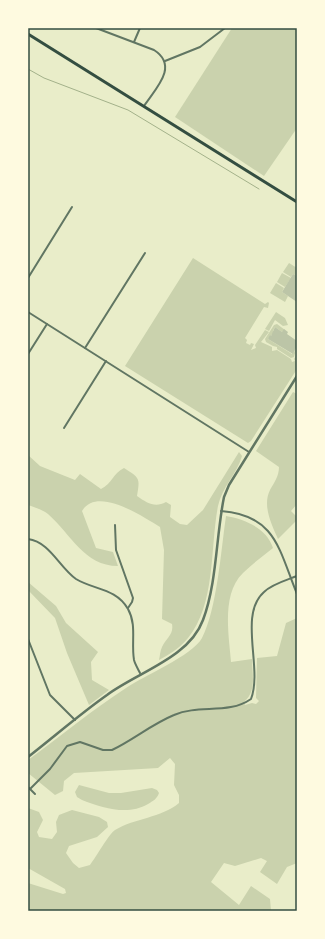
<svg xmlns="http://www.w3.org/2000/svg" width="325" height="939" viewBox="0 0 325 939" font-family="'Fira Sans',sans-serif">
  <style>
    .green { fill: #cad2ad }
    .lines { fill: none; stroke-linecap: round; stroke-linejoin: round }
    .stream { stroke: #a3b18a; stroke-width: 1 }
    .building { fill: #bcc5a7 }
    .minor { stroke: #617663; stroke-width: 2 }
    .tertiary { stroke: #617663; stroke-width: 2.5 }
    .primary { stroke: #344e41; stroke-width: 3 }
    .neatline { fill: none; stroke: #344e41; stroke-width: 1.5 }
  </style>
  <rect width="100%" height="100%" fill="#e9edc9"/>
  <g class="green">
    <polygon points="232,28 297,28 297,128 264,176 175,117"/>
    <polygon points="193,258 265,304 268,302 269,303 268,308 264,307 245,338 247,340 246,343 250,345 251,343 254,344 251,350 256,348 255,345 265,330 269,332 261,342 272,347 272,351 277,350 291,359 292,362 295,361 294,359 297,354 297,369 251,441 248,443 125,366"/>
    <polygon points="289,263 297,268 297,276 293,274 291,277 283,272"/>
    <polygon points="282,273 291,278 285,287 277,282"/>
    <polygon points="276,283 284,288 282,292 288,296 285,302 270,293"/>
    <polygon points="276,312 285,318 288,325 283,326 275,320 269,331 265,329"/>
    <polygon points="277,324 285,330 282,332 275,327 273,331 274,332 268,339 292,354 296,350 294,357 291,358 277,349 277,347 273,346 266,342 265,339 274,325"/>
    <path d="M293,392l4,2v110l-6,7 6,6v3l-19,19c-6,-14 -16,-33 -8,-49 4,-7 9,-14 9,-23l-23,-16z"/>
    <path d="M239,452l3,4c-5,18 -20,31 -24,50 -8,41 -2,98 -30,132 -8,10 -18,16 -29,22 1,-4 1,-9 3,-13 4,-9 12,-12 10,-23l-10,-5 2,-69 -4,-23c-18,-11 -63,-41 -78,-16l14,37 17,4 5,14c-34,0 -47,-32 -70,-52 -5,-4 -14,-7 -20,-9v-50l12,11 35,14 5,-6 21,15c11,-5 12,-16 23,-21 16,10 16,10 13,28 10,7 18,12 29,6l5,3 -1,12 10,7 7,1 16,-15z"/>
    <path d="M226,516c18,3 41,12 47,32 -10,8 -21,16 -30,25 -22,21 -14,63 -12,89l21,-3c0,15 5,32 -8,43l1,3 7,-2 4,1 3,-3 -3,-3 1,-40 20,-2 9,-33 11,-5v245l-10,4 -10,17 -17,-12 7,-11 -6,-3 -26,8 -11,-3 -13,19 28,23 12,-19 19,13 1,12h-243v-28l35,11 3,-1 -1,-4 -37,-21v-60l11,4 4,8 -6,12 2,5 13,2 5,-7 -1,-10 3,-7 13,-5 27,7 8,5 1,5 -11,10 -28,9 -3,7 7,10 6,5 11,-3c6,-8 19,-31 25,-35 20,-12 46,-12 64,-27v-8l-5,-10 1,-21 -5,-6 -12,10 -84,5 -10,8 -1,10 -8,4 -27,-22v-13c33,-24 64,-50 98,-72 17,-12 66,-32 76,-50 15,-29 19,-88 24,-122z"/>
    <polygon points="28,582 56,606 66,623 98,652 91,662 92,680 109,690 89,705 67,653 55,618 28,590"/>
    <path d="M79,785l30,8h12l31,-5 5,2 2,3c-2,6 -6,8 -11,11 -20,12 -45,4 -66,-4l-5,-3 -2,-5z"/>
  </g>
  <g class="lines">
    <polyline class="stream" points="28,69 44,78 128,110 259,189"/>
  </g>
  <g class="building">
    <polygon points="293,274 297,276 297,302 282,292"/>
    <polygon points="275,327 282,332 284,329 288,332 287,334 297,341 297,346 293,354 268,339 270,335 271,336"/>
  </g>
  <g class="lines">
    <g class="minor">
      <path d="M96,28l58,22c25,16 2,38 -10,56"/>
      <polyline points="134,42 140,28"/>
      <polyline points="165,61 200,47 225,28"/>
      <polyline points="28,278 72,207"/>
      <polyline points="28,312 249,452"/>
      <polyline points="85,348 145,253"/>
      <polyline points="28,354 47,324"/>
      <polyline points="64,428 106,361"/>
      <path d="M221,511c55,4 58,39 76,83"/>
      <polyline points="115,525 116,550 133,598 132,602 128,608"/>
      <path d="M28,539c22,3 31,28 48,40 18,11 40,9 52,30 9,16 3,33 6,51 1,4 4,9 6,13"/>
      <polyline points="28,639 50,695 75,720"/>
      <polyline points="28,787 35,794"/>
      <path d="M30,789l20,-20 17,-23 13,-4 23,8h9c21,-10 40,-26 62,-35 25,-11 54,0 77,-16 12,-31 -13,-84 13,-107 8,-8 23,-12 33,-16"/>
    </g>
    <path class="tertiary" d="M28,757c27,-21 52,-43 79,-62 31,-23 82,-37 96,-75 14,-37 13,-84 21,-123l5,-12 68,-109"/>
    <polyline class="primary" points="28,34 297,202"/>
  </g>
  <rect width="325" height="939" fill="none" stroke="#fefae0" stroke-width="58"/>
  <rect x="29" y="29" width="267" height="881" class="neatline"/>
</svg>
